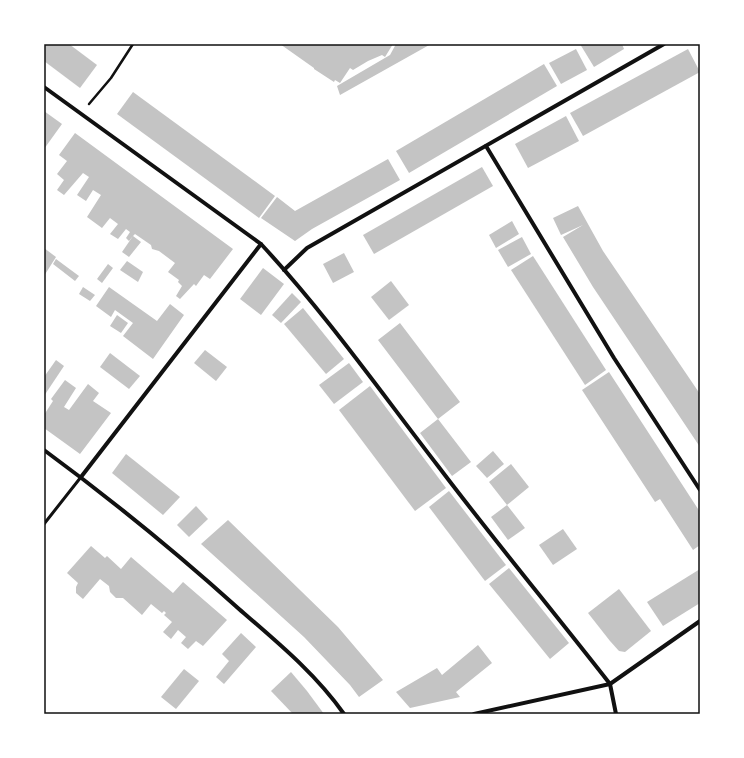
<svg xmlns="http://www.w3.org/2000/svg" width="744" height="758" viewBox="0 0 744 758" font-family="'Times New Roman',serif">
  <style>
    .building { fill: #c4c4c4 }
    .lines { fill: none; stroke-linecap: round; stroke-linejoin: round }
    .path { stroke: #111; stroke-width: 2.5 }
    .service { stroke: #111; stroke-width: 3 }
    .minor { stroke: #111; stroke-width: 4 }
    .neatline { fill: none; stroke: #111; stroke-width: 1.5 }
  </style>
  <rect width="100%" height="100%" fill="#fff"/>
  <g class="building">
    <polygon points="44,44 69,44 97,65 80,88 44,61"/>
    <polygon points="280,44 393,44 385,57 382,55 368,61 353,70 350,68 340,83 335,80 334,82 314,69 314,68"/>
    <polygon points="396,44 431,44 340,95 337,86 390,55"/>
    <polygon points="580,44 622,44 624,49 594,67"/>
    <polygon points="576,49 587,70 561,84 549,63"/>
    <polygon points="688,49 700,72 583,136 570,113"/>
    <polygon points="544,64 557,86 409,173 396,151"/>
    <polygon points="133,92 275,196 259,218 117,114"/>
    <polygon points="44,111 62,124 44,149"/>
    <polygon points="566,116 579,141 528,168 515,144"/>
    <polygon points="75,133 233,249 210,279 204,275 196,286 194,284 180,299 176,296 182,286 178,282 179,280 168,272 175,263 159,251 152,249 151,245 135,234 133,236 141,242 129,257 122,252 133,236 129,241 126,238 130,232 126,229 118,239 110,234 118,224 110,218 102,228 87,217 101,195 93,190 86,201 77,195 89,177 83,173 64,195 57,190 64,180 57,174 67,161 59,155"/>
    <polygon points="388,159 400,180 312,229 295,241 261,218 277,197 295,211"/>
    <polygon points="482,167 493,186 374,254 363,235"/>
    <polygon points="578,206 603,251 700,394 700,447 593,287 563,237 583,225 561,235 553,218"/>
    <polygon points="512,221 519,234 496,248 489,235"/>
    <polygon points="522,237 531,254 508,267 498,250"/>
    <polygon points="44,248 56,257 44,276"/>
    <polygon points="344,253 354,272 333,283 323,264"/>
    <polygon points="533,256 606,370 585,385 511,270"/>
    <polygon points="56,259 79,276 75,281 53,264"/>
    <polygon points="127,261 143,272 138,282 120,270"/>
    <polygon points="108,264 113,268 102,283 97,279"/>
    <polygon points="263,268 284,284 261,315 240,299"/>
    <polygon points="391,281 409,305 389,320 371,297"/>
    <polygon points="83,287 95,295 90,301 79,294"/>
    <polygon points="109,287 157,321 170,304 184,315 153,359 123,336 133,323 115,310 111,317 96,306"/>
    <polygon points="292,293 301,302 281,323 272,315"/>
    <polygon points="303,308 344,359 326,374 284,324"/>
    <polygon points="117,315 128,323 121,333 110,326"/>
    <polygon points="400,323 460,402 438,419 471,462 452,476 420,433 438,419 378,340"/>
    <polygon points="205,350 227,367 216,381 194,363"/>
    <polygon points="110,353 140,376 129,389 100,367"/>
    <polygon points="56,360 64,366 44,396 44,377"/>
    <polygon points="349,363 363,382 334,404 319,385"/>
    <polygon points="609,372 700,512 700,545 693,550 660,499 655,502 582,390"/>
    <polygon points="65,380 76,388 64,407 69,410 88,384 99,393 93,401 111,413 80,454 44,428 44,415 53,401 51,399"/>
    <polygon points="370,386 446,488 415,511 339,410"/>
    <polygon points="493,451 504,464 487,478 476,466"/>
    <polygon points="126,454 180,497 163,515 112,473"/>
    <polygon points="511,464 529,487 507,505 489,482"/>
    <polygon points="449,491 506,565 485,581 429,507"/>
    <polygon points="507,505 525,528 508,540 491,517"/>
    <polygon points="196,506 208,519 189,537 177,525"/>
    <polygon points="228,520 338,627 383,680 359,697 350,685 304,637 201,544"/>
    <polygon points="563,529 577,549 553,565 539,545"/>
    <polygon points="91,546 105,558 107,556 121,569 131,557 173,593 183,582 227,620 203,646 196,641 188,649 181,643 186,637 178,630 171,639 163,632 172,622 164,615 166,613 164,611 162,613 151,604 142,615 123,598 116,598 110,592 109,586 100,579 83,599 76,593 76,587 78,583 67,573"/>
    <polygon points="509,568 569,643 550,659 489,584"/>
    <polygon points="700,569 700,603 663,626 647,602"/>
    <polygon points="619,589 651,631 625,652 619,651 610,641 588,613"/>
    <polygon points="241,633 256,647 224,684 216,677 229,661 222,654"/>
    <polygon points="478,645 492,663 456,692 460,697 410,708 396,692 437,668 442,675"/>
    <polygon points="184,669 199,681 176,709 161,697"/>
    <polygon points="291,672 307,691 324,714 293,714 271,691"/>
  </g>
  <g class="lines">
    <polyline class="path" points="89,104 111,78 133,44"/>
    <polyline class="service" points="44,524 81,477"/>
    <g class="minor">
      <path d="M44,87l217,157c64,69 119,147 177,222 56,74 115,145 172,218l6,30"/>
      <polyline points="486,146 614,358 700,490"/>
      <polyline points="284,270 307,248 664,44"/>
      <path d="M44,450c68,50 133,103 195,159 38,33 76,64 105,105"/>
      <polyline points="81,477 261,244"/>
      <polyline points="474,714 610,684 700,621"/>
    </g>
  </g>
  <rect width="744" height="758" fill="none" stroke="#ffffff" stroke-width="90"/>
  <rect x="45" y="45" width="654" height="668" class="neatline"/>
</svg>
